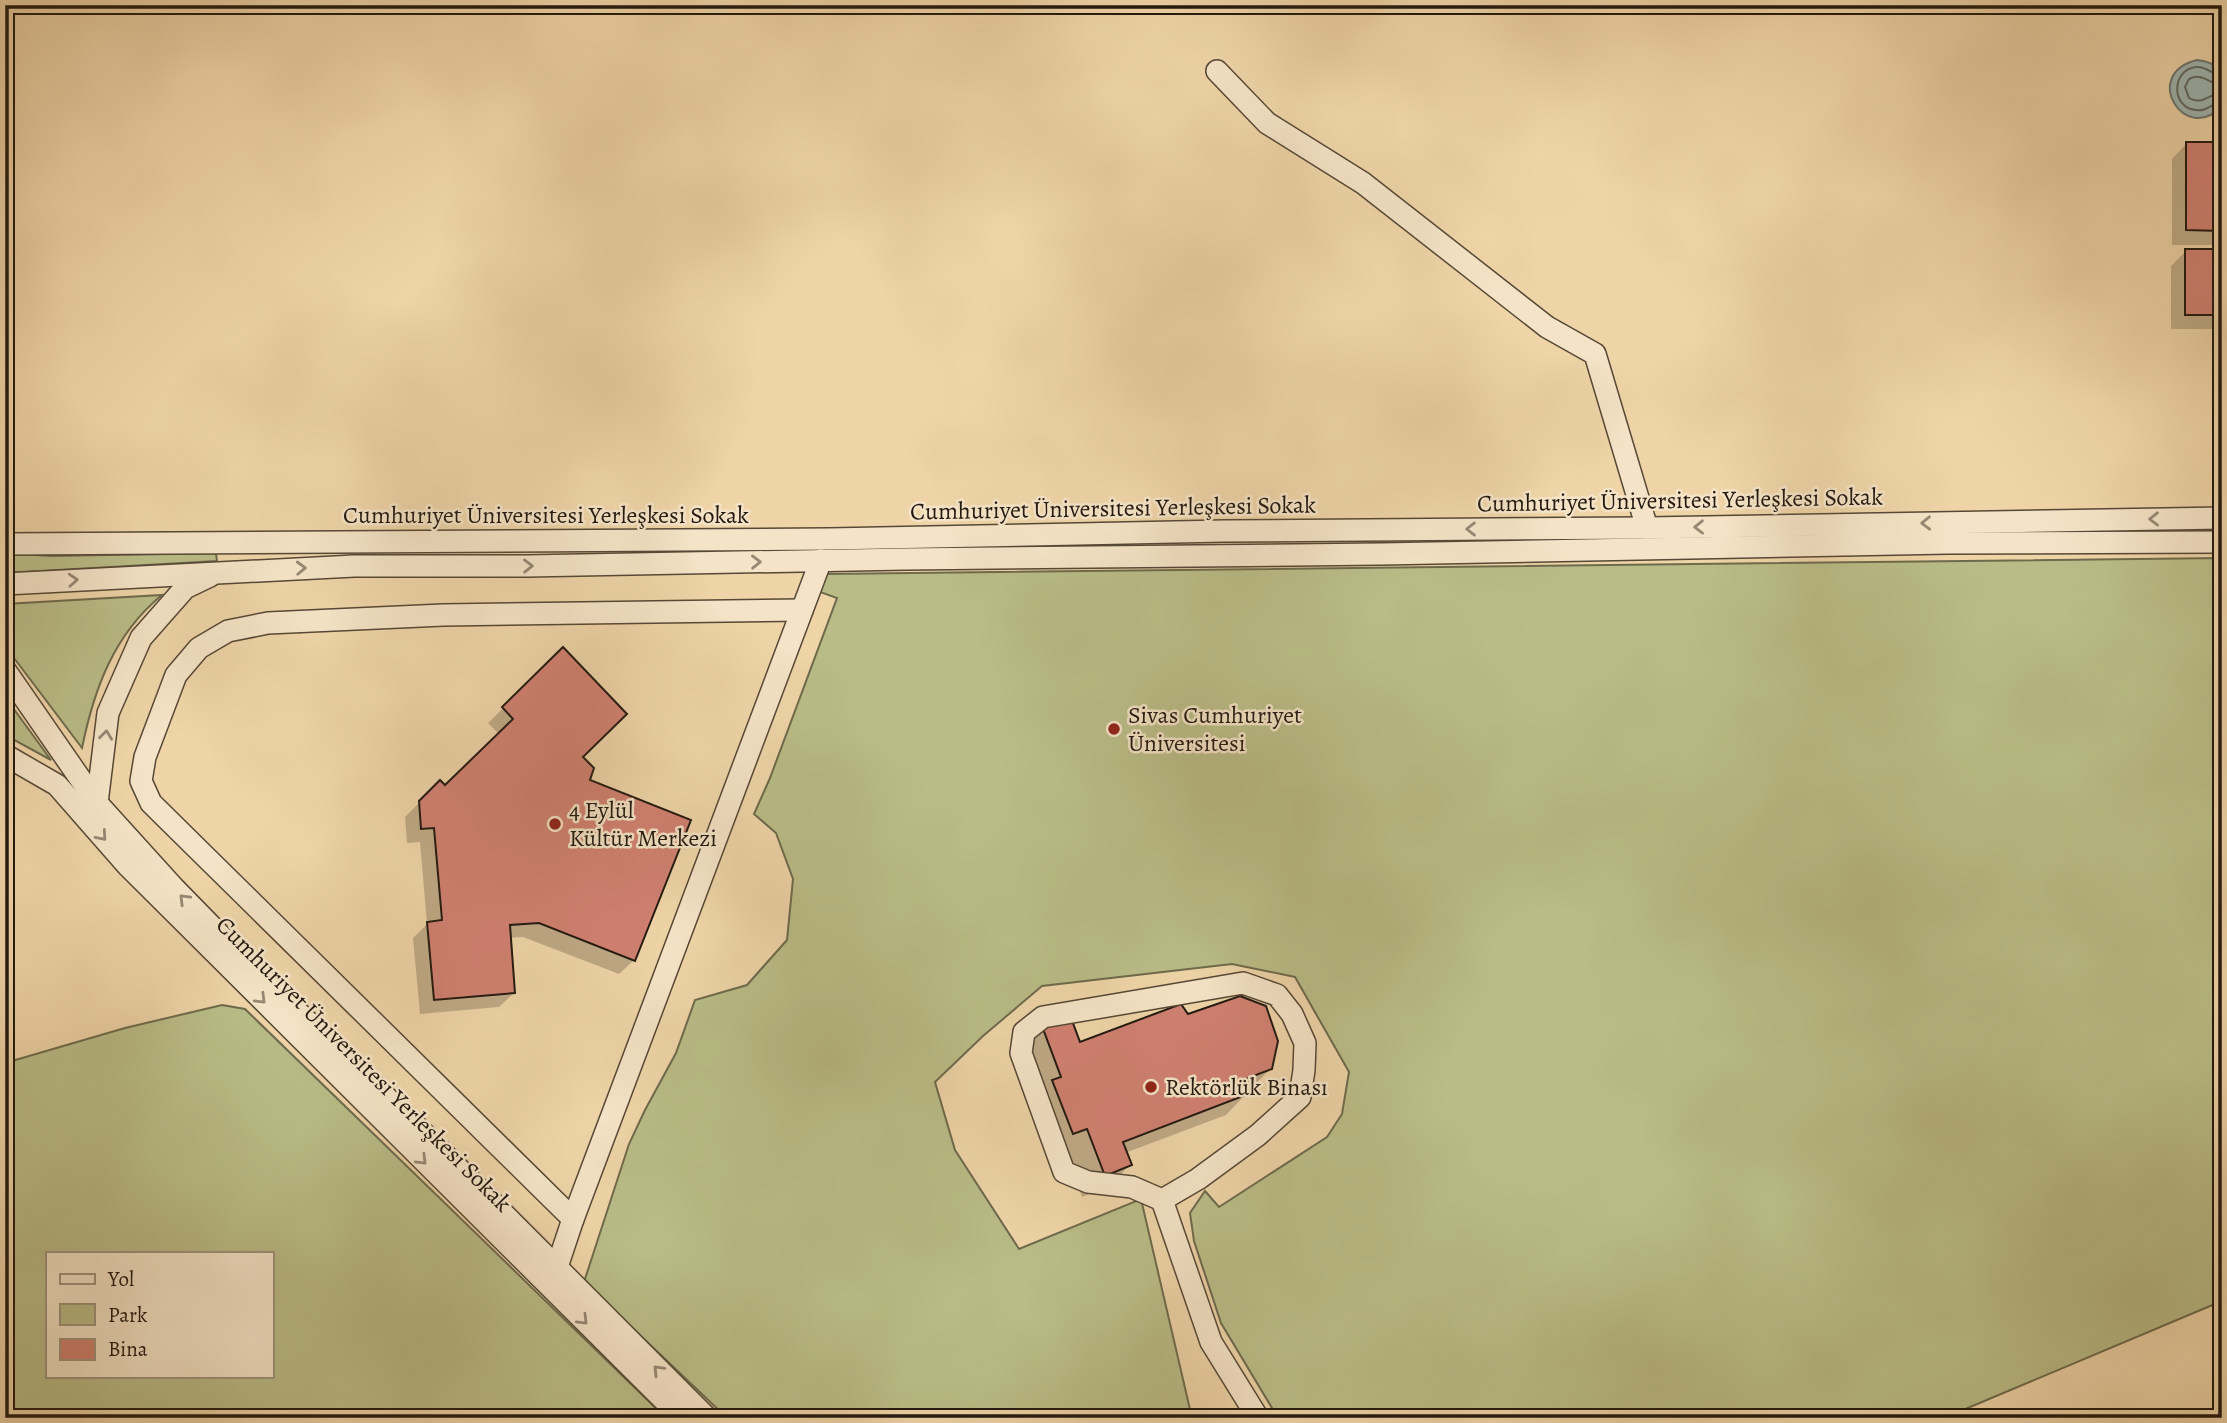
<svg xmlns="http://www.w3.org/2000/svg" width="2227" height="1423" viewBox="0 0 2227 1423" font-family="Alegreya,serif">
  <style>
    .green { fill: #b9bc87; stroke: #6e6a4c; stroke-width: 2; fill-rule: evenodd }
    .water { fill: #9eb5b2; stroke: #6d7771; stroke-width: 2 }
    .shadow { fill: #0003 }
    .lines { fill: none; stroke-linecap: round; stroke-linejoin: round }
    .shore { stroke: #606761; stroke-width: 2 }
    .building { fill: #d08071; stroke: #231910; stroke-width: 2 }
    .minor-casing { stroke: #564836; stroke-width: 24 }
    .minor { stroke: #f4e3c6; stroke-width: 21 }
    .oneway { stroke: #968874 }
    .poi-dot { fill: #8f2418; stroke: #f4e3c6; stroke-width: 2.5 }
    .labels { text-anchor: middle; stroke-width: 5; stroke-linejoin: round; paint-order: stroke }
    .street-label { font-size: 24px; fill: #231910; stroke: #f4e3c6 }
    .poi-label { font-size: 24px; fill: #231910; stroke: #f4e3c6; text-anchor: start }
  </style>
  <rect width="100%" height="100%" fill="#eed4a7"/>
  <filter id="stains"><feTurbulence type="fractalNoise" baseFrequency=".00286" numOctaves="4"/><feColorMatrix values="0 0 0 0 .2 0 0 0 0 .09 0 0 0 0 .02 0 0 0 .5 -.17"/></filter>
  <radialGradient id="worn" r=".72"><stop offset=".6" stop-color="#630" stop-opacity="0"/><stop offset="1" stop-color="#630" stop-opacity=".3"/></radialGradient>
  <g class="green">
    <polygon points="5,553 51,556 216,553 217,561 5,573"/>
    <polygon points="2222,558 2222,1301 1944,1418 1278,1418 1221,1323 1194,1241 1190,1213 1205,1191 1219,1207 1327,1137 1342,1114 1349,1072 1295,977 1232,964 1042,986 983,1036 935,1082 955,1150 1019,1249 1141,1199 1192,1418 727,1418 584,1282 629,1144 645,1110 676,1053 695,1000 747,985 787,940 793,879 776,833 754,814 770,778 837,598 820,592 826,574"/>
    <path d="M162,595c-48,39 -68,94 -80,153l-77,-102v-42z"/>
    <polygon points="5,697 51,760 5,735"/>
    <path d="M222,1005l23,4 421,409h-661v-355l120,-35zM47,1253h224v123h-224z"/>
  </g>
  <path class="water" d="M2197,60c11,1 17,4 25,12v34c-37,40 -82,-32 -25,-46z"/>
  <g class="shadow">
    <polygon points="2186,144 2222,144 2222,245 2172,245 2172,159"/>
    <polygon points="2186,251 2222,251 2222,329 2171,329 2171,266"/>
    <polygon points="563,650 581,757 634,960 619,974 523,937 509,938 514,993 499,1007 420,1014 413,938 427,924 420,842 407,843 405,817 440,782 445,787 499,734 488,723"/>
    <polygon points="1188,1016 1271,1068 1226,1115 1125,1153 1130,1165 1108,1187 1082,1197 1065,1150 1021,1049 1043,1027 1079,1044"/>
  </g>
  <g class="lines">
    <g class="shore">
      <path d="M2222,76c-10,-1 -15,-10 -26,-9 -25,3 -25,41 0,43 11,2 16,-7 26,-8"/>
      <path d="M2222,85c-14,-1 -19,-13 -33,-6l-4,8 4,11c14,8 20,-5 33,-5"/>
    </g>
  </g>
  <g class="building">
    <polygon points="2186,142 2222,142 2222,231 2186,230"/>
    <rect x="2185" y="249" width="37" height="66"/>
    <polygon points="563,647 627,714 583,757 594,768 590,780 691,820 635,961 539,923 510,925 515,993 434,1000 427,922 442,920 434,828 421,829 419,801 440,780 445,785 513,719 502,707"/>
    <polygon points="1240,996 1266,1006 1278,1041 1272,1069 1245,1079 1251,1093 1123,1142 1132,1165 1105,1176 1087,1129 1073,1134 1052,1080 1061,1077 1042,1026 1070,1015 1080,1042 1181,1004 1188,1014"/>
  </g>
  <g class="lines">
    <defs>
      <g id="minor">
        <polyline points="1217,71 1267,123 1363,183 1547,327 1595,354 1647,528"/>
        <polyline points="5,544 829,539 1224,531 1647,528 2222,518"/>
        <polyline points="5,584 354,566 527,566 906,559 1381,554 1948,543 2222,542"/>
        <polyline points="5,670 97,803 174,888 254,970 419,1129 707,1418"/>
        <polyline points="5,755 57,785 128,866 682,1418"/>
        <polyline points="97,803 108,713 141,638 185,588 210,576"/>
        <polyline points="1162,1200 1198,1179 1258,1135 1300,1097 1304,1070 1305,1043 1292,1014 1277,995 1243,983 1043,1017 1024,1032 1021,1053 1064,1172 1088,1182 1132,1187 1162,1200 1211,1342 1258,1418"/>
        <polyline points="573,1219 151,803 141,781 145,757 176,675 199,648 228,631 268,623 443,615 802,610"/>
        <polyline points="557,1267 573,1219 821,560"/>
      </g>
    </defs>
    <use href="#minor" class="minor-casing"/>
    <use href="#minor" class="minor"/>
  </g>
  <defs><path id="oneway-chevron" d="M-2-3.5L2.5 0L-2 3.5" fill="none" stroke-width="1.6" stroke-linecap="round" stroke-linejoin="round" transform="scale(1.75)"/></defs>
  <g class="oneway">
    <use href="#oneway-chevron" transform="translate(2154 519) rotate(179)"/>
    <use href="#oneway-chevron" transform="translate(1926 523) rotate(179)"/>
    <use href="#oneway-chevron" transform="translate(1699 527) rotate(179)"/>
    <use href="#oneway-chevron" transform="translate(1471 529) rotate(180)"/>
    <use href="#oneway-chevron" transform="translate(756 562) rotate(-1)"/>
    <use href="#oneway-chevron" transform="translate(528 566) rotate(-1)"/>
    <use href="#oneway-chevron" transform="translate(301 568) rotate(-2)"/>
    <use href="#oneway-chevron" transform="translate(73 580) rotate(-3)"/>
    <use href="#oneway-chevron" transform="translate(106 735) rotate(-83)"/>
    <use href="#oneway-chevron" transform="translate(102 836) rotate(49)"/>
    <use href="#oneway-chevron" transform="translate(184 899) rotate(-135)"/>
    <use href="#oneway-chevron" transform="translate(261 999) rotate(45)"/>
    <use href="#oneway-chevron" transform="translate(422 1160) rotate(45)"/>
    <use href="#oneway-chevron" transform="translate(583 1320) rotate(45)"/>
    <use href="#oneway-chevron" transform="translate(658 1370) rotate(-134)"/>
  </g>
  <g class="poi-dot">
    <circle cx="1114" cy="729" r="7"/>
    <circle cx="555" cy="824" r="7"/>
    <circle cx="1151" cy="1087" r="7"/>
  </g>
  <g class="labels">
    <g class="street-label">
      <text transform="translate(1680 500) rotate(-1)" y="8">Cumhuriyet Üniversitesi Yerleşkesi Sokak</text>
      <text transform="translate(1113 508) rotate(-1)" y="8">Cumhuriyet Üniversitesi Yerleşkesi Sokak</text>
      <text x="546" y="523">Cumhuriyet Üniversitesi Yerleşkesi Sokak</text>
      <text transform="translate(364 1064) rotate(45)" y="8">Cumhuriyet Üniversitesi Yerleşkesi Sokak</text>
    </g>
    <g class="poi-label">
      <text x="1128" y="723">Sivas Cumhuriyet<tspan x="1128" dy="28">Üniversitesi</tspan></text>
      <text x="569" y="818">4 Eylül<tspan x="569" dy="28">Kültür Merkezi</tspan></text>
      <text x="1165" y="1095">Rektörlük Binası</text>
    </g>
  </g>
  <rect width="2227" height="1423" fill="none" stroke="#eed4a7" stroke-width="28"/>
  <rect x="7" y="7" width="2213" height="1409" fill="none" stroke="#231910" stroke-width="3.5"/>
  <rect x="14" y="14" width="2199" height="1395" fill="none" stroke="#231910" stroke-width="2"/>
  <rect x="46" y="1252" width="228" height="126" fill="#f4e3c6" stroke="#a0927d" stroke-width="2"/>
  <rect x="60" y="1274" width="35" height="10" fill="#f4e3c6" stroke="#a0927d" stroke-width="2"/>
  <text x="108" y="1286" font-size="21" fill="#231910">Yol</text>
  <rect x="60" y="1304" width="35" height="21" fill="#b9bc87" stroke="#a0927d" stroke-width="2"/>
  <text x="108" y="1322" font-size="21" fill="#231910">Park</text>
  <rect x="60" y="1339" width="35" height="21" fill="#d08071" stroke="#a0927d" stroke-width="2"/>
  <text x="108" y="1356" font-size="21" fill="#231910">Bina</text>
  <rect width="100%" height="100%" filter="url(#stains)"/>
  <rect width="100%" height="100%" fill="url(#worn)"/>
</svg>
